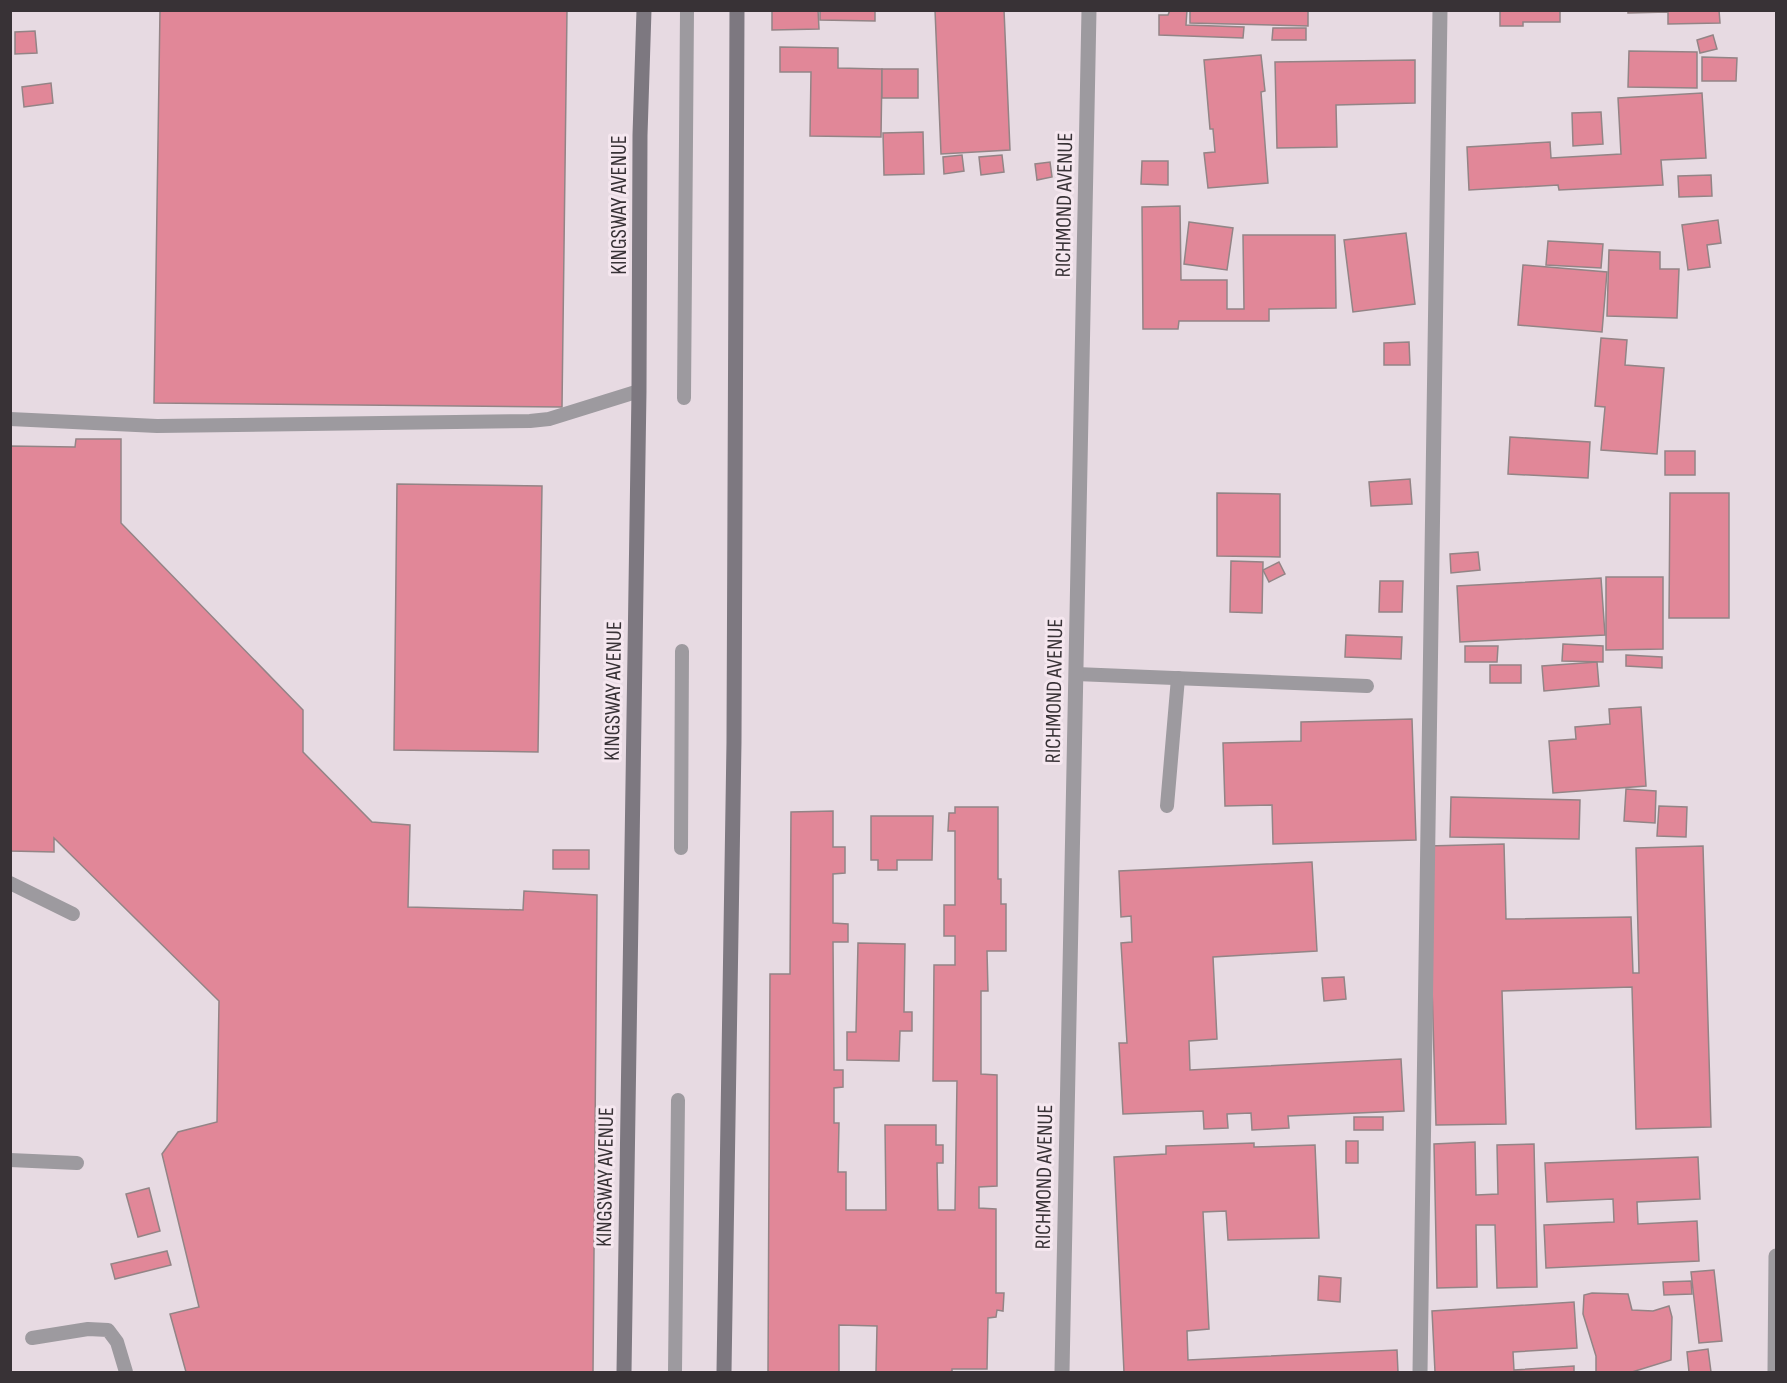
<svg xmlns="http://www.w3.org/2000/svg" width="1787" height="1383" viewBox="0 0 1787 1383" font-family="'Sofia Sans Condensed',sans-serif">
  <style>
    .building { fill: #e18798; stroke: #938486; stroke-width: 1.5 }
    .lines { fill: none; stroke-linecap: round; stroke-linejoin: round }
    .lane { stroke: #9d9a9f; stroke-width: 14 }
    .street { stroke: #9d9a9f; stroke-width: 15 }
    .secondary { stroke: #7d7880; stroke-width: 15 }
    .labels { text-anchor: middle; stroke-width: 6; stroke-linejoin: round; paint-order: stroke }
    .street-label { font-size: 22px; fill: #383236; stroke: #f5e7ef }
  </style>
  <rect width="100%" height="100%" fill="#e7dae2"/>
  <g class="building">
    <polygon points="160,10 567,10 562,407 154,403"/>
    <polygon points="772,10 818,10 819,29 772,30"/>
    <polygon points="820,10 875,10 875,21 820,20"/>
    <polygon points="935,10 1004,10 1010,150 941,154"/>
    <polygon points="1170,10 1187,10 1186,25 1244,27 1243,38 1159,35 1159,15 1168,15"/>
    <polygon points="1190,10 1308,10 1308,26 1190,23"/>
    <polygon points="1500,10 1560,10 1560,22 1523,22 1523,26 1500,26"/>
    <polygon points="1628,10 1719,10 1720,23 1668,24 1668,12 1628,13"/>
    <polygon points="1273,28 1306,28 1306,40 1272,40"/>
    <polygon points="35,31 37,53 15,54 15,32"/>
    <polygon points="1713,35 1717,49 1700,53 1697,40"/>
    <polygon points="780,47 838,48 838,68 882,69 881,137 810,136 811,72 780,72"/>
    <polygon points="1629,51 1697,52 1697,88 1628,87"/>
    <polygon points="1261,55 1265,91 1261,92 1268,183 1208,188 1204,153 1215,152 1213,129 1210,129 1204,60"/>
    <polygon points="1702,57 1737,58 1736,81 1702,81"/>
    <polygon points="1415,60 1415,103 1336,105 1337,147 1277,148 1275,62"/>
    <rect x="882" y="69" width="36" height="29"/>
    <polygon points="51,83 53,103 24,107 22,87"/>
    <polygon points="1702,93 1706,158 1661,160 1663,185 1559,190 1558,185 1469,190 1467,147 1550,142 1551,158 1621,154 1618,98"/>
    <polygon points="1601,112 1603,144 1573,146 1572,113"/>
    <polygon points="923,132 924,174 884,175 883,133"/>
    <polygon points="962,155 964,171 944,174 943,157"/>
    <polygon points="1002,155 1004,172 981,175 979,157"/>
    <polygon points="1142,161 1168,161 1168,185 1141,184"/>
    <polygon points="1050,162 1052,177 1037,180 1035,164"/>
    <polygon points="1711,175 1712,196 1679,197 1678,176"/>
    <polygon points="1180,206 1181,280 1227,280 1227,309 1244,309 1243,235 1335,235 1336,308 1269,309 1269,321 1179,321 1178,329 1143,329 1142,207"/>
    <polygon points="1718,220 1721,243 1707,245 1710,267 1688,270 1682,225"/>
    <polygon points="1189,222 1233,228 1227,270 1184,264"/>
    <polygon points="1406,233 1415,304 1353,312 1344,240"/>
    <polygon points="1548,241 1603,244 1601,268 1546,265"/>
    <polygon points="1609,250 1660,252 1660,269 1679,269 1677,318 1607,316"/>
    <polygon points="1523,265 1607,272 1602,332 1518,325"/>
    <polygon points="1601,338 1627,340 1625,365 1664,368 1657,454 1601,450 1605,407 1595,406"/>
    <polygon points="1409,342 1410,365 1384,365 1384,343"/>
    <polygon points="1510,437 1590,442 1588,478 1508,474"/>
    <polygon points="76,439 121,439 121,523 303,710 303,752 372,822 410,825 408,907 523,910 524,891 597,895 593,1372 186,1372 170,1314 199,1307 162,1154 178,1132 217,1122 219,1001 54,838 54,852 10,851 10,446 75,447"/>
    <rect x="1665" y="451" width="30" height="24"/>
    <polygon points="1410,479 1412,504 1371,506 1369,482"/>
    <polygon points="397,484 542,486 538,752 394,750"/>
    <polygon points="1217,493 1280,494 1280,557 1217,556"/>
    <polygon points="1670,493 1729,493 1729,618 1669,618"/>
    <polygon points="1478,552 1480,570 1451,573 1450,554"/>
    <polygon points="1231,561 1263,562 1262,613 1230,612"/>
    <polygon points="1279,562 1285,574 1269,582 1263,570"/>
    <polygon points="1606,577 1663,577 1663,649 1606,650"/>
    <polygon points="1601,578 1605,635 1460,642 1457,586"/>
    <polygon points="1380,581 1403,581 1402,612 1379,612"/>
    <polygon points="1346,635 1402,637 1401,659 1345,657"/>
    <polygon points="1563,644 1603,646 1603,662 1562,661"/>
    <polygon points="1465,646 1498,646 1497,662 1465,662"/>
    <polygon points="1626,655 1662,657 1662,668 1626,666"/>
    <polygon points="1597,662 1599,686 1544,691 1542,666"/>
    <rect x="1490" y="665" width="31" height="18"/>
    <polygon points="1641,707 1646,786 1553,793 1549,741 1576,739 1575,727 1610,724 1609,709"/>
    <polygon points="1412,719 1416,840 1273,844 1272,805 1225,806 1223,743 1301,741 1301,722"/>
    <polygon points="1626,789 1656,791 1655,823 1624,821"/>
    <polygon points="1451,797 1580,800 1579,839 1450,837"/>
    <polygon points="1659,806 1687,807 1686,837 1657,836"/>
    <polygon points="955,807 998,807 998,879 1001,879 1001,904 1006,904 1006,951 987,951 988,991 981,991 981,1074 997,1075 997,1186 979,1187 979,1208 996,1209 996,1293 1004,1293 1003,1311 997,1310 996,1317 988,1318 987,1369 952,1369 952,1372 876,1372 877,1326 839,1325 839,1372 768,1372 770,974 790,974 791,812 833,811 833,847 845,847 845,873 833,874 833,923 848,924 848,942 833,942 834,1070 843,1070 843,1087 834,1088 834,1123 839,1123 838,1172 846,1172 846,1210 886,1210 885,1125 936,1125 936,1145 943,1145 943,1163 937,1163 938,1210 955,1210 957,1081 933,1081 934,965 955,965 955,936 944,936 944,905 955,905 955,831 948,831 949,813 955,813"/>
    <polygon points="871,816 933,816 932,860 897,860 897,870 878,870 878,860 871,860"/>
    <polygon points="1504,844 1506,919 1631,917 1633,973 1639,973 1636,848 1703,846 1711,1127 1636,1129 1632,987 1502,991 1506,1124 1436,1125 1428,846"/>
    <rect x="553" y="850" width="36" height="19"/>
    <polygon points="1312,862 1317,951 1213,957 1217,1039 1189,1041 1190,1070 1401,1059 1404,1111 1288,1116 1289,1128 1252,1130 1251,1113 1227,1114 1228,1128 1204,1129 1203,1111 1123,1114 1119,1043 1127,1043 1121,943 1132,942 1131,916 1121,917 1119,871"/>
    <polygon points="858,943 905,944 904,1012 912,1012 912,1031 900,1031 899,1061 847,1060 847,1032 856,1032"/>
    <polygon points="1344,977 1346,999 1324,1001 1322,978"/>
    <rect x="1354" y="1117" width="29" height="13"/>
    <rect x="1346" y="1141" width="12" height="22"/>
    <polygon points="1475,1142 1476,1195 1498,1194 1497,1145 1534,1144 1537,1287 1497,1288 1495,1225 1476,1225 1477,1287 1437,1288 1434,1144"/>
    <polygon points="1254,1143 1254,1147 1315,1145 1319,1238 1228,1240 1226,1211 1203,1212 1209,1329 1187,1331 1188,1360 1397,1350 1398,1372 1124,1372 1114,1157 1166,1154 1166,1146"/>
    <polygon points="1698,1157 1700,1199 1637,1202 1638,1224 1697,1221 1699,1261 1546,1268 1544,1225 1614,1222 1613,1199 1547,1202 1545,1163"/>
    <polygon points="149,1188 160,1231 138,1237 126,1194"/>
    <polygon points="167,1251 171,1265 115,1279 111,1264"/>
    <polygon points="1714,1270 1722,1341 1699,1343 1691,1272"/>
    <polygon points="1319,1276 1341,1278 1340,1302 1318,1300"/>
    <polygon points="1691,1281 1692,1294 1664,1295 1663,1282"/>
    <polygon points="1592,1293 1628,1294 1632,1310 1653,1311 1669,1306 1672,1317 1671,1360 1632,1372 1596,1372 1596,1356 1583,1314 1584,1295"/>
    <polygon points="1574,1302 1577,1348 1513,1352 1514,1370 1574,1366 1574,1372 1435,1372 1432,1311"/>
    <polygon points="1708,1349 1711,1372 1689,1372 1687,1352"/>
  </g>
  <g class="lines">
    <g class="lane">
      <polyline points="684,398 687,10"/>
      <polyline points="10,419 157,426 530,421 549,419 639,391"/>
      <polyline points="1076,674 1367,686"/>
      <polyline points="1167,806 1178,678"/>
      <polyline points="681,848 682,651"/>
      <polyline points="10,883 73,914"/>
      <polyline points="10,1160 77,1163"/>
      <polyline points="32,1338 88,1329 108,1330 117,1342 126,1372"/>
      <polyline points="675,1372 678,1100"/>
    </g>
    <g class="street">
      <polyline points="1062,1372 1089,10"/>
      <polyline points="1420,1372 1440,10"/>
      <polyline points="1775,1372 1776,1256"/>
    </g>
    <g class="secondary">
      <polyline points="624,1372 639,391 640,135 644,10"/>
      <polyline points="724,1372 734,742 737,10"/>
    </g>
  </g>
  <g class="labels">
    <g class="street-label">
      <text transform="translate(618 205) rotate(-90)" y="8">KINGSWAY AVENUE</text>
      <text transform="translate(1063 205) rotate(-89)" y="8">RICHMOND AVENUE</text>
      <text transform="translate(612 691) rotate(-89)" y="8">KINGSWAY AVENUE</text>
      <text transform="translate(1053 691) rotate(-89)" y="8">RICHMOND AVENUE</text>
      <text transform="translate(604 1177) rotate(-89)" y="8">KINGSWAY AVENUE</text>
      <text transform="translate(1043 1177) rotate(-89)" y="8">RICHMOND AVENUE</text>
    </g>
  </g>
  <rect width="1787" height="1383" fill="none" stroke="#383236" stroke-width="24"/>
</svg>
